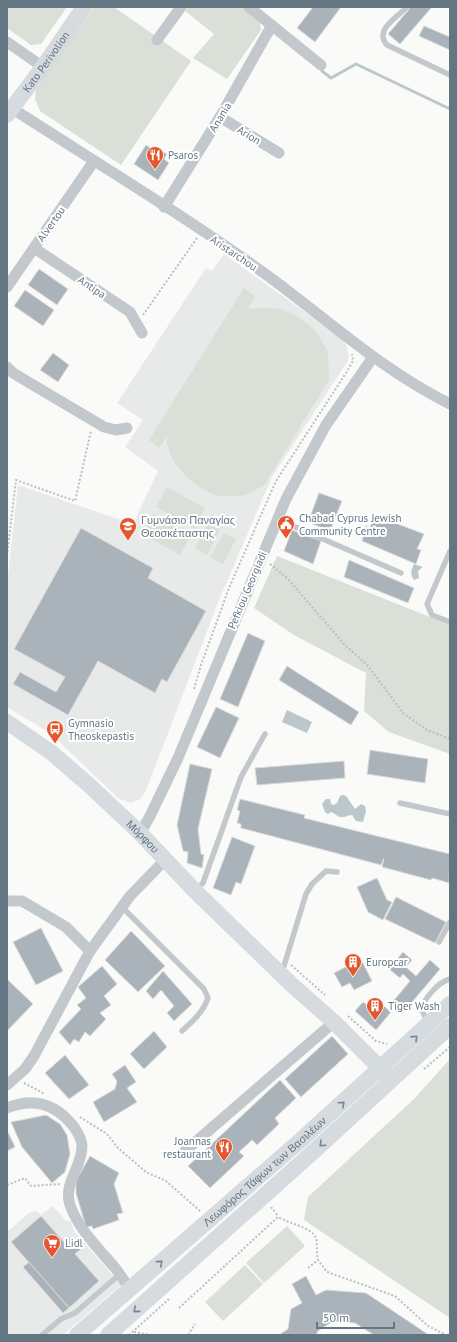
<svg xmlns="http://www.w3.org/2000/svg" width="457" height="1342" viewBox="0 0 457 1342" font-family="'PT Sans',sans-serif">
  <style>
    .built { fill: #e8e9e9 }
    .green { fill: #dadfd7 }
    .water { fill: #bbc7cb }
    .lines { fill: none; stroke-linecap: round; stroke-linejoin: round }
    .stream { stroke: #bbc7cb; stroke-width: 3 }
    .building { fill: #aab3b9; stroke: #dcdcda }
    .path { stroke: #bbbfc2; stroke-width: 2; stroke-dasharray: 2 2; stroke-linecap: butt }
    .lane { stroke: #c3c8cc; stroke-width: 5.5 }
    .street { stroke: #c3c8cc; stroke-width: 11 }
    .secondary { stroke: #d6dbdf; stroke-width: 16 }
    .oneway { stroke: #768591 }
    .labels { text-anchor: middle; stroke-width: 4; stroke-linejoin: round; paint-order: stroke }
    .street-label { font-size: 11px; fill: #657683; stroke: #fff }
    .poi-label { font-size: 11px; fill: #657683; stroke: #fff; text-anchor: start }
  </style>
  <rect width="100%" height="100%" fill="#fafaf8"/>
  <g class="built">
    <polygon points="224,254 342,339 347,347 349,359 272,477 219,600 147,788 141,799 131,803 119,799 50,733 7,707 7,585 18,485 133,524 158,471 125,447 143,420 117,403 206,268 212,271"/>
    <polygon points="53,1206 66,1221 71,1221 74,1231 121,1285 63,1335 7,1335 7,1232 30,1212 36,1211 41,1215"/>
  </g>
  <g class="green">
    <polygon points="7,7 67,7 41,44 31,45 7,28"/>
    <polygon points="94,7 114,7 191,61 121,165 40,111 35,99 36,89"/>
    <polygon points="188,7 242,7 260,22 261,30 227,79 193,58 214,34 185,11"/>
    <path d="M244,288l11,8 -7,13 14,-1 19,1 14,6 20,15 13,22 1,28 -64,104c-7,5 -19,12 -28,12 -7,1 -19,0 -25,-2 -21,-10 -47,-33 -45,-58l-8,12 -10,-8z"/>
    <polygon points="167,487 205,508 194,528 156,507"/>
    <polygon points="153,514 191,535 180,555 142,534"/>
    <polygon points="208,524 220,530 207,555 195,548"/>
    <polygon points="224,533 236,539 223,564 210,557"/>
    <polygon points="277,556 450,625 450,754 389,732 364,711 366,673 294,635 254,608"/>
    <polygon points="450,1059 450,1318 304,1220 308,1197 414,1099"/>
    <polygon points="287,1226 305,1246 264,1283 246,1263"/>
    <polygon points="245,1265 263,1284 223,1321 205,1302"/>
  </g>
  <g class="water">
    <path d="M414,564l9,3 -5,4 1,7 -5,2c-4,-6 -3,-10 0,-16z"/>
    <polygon points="287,710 312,722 307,733 282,722"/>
    <path d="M343,795l3,1 9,13 6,-5 4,2 1,5 -3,11 -7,-1 -4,-6c-4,0 -6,2 -9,2 -5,1 -8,-4 -12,-5l-3,2 -3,-2 -3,-8 4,-5h4l1,5 3,1 3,-2 3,-7z"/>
  </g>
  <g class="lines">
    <polyline class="stream" points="321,67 322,71 331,78 356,64 450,109"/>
  </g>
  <g class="building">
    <polygon points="313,7 341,7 315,42 297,28"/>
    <polygon points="411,7 432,7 400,44 388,34"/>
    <polygon points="424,26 450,37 450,50 419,36"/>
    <polygon points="146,145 158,153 160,150 167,154 164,159 169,163 158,180 134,164"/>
    <polygon points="39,269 68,289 57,305 28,285"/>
    <polygon points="25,290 54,310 43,326 14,306"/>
    <polygon points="53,353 69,365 58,382 40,370"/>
    <polygon points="319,493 342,501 330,531 308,522"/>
    <polygon points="374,515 424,534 417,549 421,550 416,564 362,541 366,526 370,528"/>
    <polygon points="81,528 153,568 148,578 206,611 167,682 162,679 155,693 98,661 68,715 13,684 20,672 56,692 65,677 14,649"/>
    <polygon points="292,530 321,541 313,564 284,551"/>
    <polygon points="349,560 414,588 408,603 344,577"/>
    <polygon points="248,633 265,641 238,707 220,699"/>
    <polygon points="287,666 359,712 351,725 279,680"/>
    <polygon points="216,707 239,718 220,758 197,747"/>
    <polygon points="370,750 428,759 425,783 367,774"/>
    <polygon points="344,761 345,778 257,785 255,768"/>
    <polygon points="190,764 212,769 198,829 201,854 204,855 202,868 187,863 188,852 183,851 177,825"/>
    <polygon points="240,799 305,815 304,818 450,854 449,883 432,878 431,880 382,867 384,858 381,865 241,828 241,824 237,823 240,811 237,810"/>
    <polygon points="232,837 255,846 241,884 236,882 231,895 213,888"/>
    <polygon points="377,878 387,900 392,902 383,920 368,912 357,887"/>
    <polygon points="396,897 446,922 435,943 385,919"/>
    <polygon points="41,928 63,971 36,985 13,942"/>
    <polygon points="131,931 165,966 138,992 105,960"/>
    <polygon points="403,952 412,960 406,967 416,976 430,960 440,969 402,1014 391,1004 410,981 403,974 400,978 389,969"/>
    <polygon points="361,959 372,981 354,990 350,983 342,987 334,973"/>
    <polygon points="102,966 117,984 104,996 111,1005 100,1013 106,1019 90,1036 85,1032 79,1042 74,1039 70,1045 59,1032 81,1009 77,1005 86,998 78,987"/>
    <polygon points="163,971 192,1004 174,1021 167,1013 174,1006 161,990 153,999 146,991"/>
    <polygon points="8,980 33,1004 7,1031 7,981"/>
    <polygon points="363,1002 372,1009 379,1002 391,1012 376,1030 355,1011"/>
    <polygon points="154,1031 167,1047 144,1069 130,1054"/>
    <polygon points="332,1036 348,1054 301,1097 285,1079"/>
    <polygon points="65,1055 89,1085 69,1099 45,1073"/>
    <polygon points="125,1065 136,1082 127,1088 137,1102 104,1122 93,1102 115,1089 117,1081 112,1074"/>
    <polygon points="280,1080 296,1098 275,1118 279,1124 257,1145 252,1140 239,1152 244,1156 210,1188 188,1166"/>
    <polygon points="46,1115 60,1124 67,1135 70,1154 65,1172 52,1183 22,1147 11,1122"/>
    <polygon points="7,1130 15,1147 7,1151"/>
    <polygon points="90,1156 119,1173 114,1184 123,1213 117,1214 119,1220 93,1229 92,1226 86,1227 76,1193 76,1181"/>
    <polygon points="41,1216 64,1242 70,1237 81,1249 75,1254 99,1281 69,1308 11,1242"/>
    <polygon points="29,1262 69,1308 63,1313 23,1267"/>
    <polygon points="306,1276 316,1295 326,1290 366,1293 429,1335 374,1335 355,1323 333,1321 318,1331 316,1335 279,1335 288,1329 291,1309 302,1303 292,1284"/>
  </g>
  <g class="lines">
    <g class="path">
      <polyline points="143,315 197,238"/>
      <polyline points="7,556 16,480 75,501 91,431"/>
      <polyline points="270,564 288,579 344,644 368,666 403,713 427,730 450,739"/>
      <polyline points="194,689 201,665 229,588 276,481 346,373 353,361 352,354"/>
      <polyline points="291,965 325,995"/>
      <polyline points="348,1016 376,1041 387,1044"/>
      <polyline points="424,1069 450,1047"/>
      <polyline points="24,1083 45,1094"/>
      <polyline points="80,1117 107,1134 118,1148 146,1172 166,1181 200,1211"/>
      <polyline points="7,1185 25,1178 31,1186 60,1184"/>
      <polyline points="271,1207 278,1216"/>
      <polyline points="308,1268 318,1260 327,1272 395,1296 428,1326 446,1335"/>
      <path d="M179,1308l99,-91c10,6 35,11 38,21 2,8 0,15 2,22"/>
      <polyline points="134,1332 150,1335"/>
      <polyline points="129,1335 169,1299"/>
      <polyline points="188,1335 195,1324"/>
    </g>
    <g class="lane">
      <path d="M407,7c-9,10 -34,23 -20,38l63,30"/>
      <polyline points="277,519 401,573"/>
      <polyline points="450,551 427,604 432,615 450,622"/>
      <polyline points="400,803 450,814"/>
      <polyline points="195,890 203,883 241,777 265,734"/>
      <path d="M122,907l82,82 4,9c-5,14 -15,23 -26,33"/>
      <polyline points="439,942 450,922"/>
      <polyline points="283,969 306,894 312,884 326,871 337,872"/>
      <path d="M428,1022l-7,-13c4,-11 17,-27 29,-30"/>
      <polyline points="42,1335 61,1319 75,1313 120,1274"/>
    </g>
    <g class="street">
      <polyline points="249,7 321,65"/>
      <polyline points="157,40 181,7"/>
      <polyline points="7,42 43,67"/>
      <path d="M13,109c84,54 170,106 251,164 62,45 117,97 186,131"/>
      <polyline points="220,117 279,153"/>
      <polyline points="164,207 220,117 272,25"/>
      <polyline points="34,248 130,312 142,333"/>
      <polyline points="7,287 94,161"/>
      <polyline points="7,367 13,373 104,427 116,430 127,428"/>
      <polyline points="140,833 149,818 178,758 286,499 326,425 373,357"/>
      <polyline points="7,901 22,901 66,927 90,951"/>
      <polyline points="7,1085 25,1069 34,1056 90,951 130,896 164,861"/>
      <path d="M7,1108c27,-11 49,-4 67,19 4,6 8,13 8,19 0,22 -19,37 -12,59 9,25 29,44 46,64 5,7 9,14 15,20"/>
      <polyline points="184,1152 334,1022"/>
    </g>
    <g class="secondary">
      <path id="s1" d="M7,115l36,-48 41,-60"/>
      <path id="s2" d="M7,722l45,31 38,33 50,47 55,58 97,94 42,37 57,57"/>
      <path id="s3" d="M77,1335l224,-195 149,-136"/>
      <polyline points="108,1335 313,1152 450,1026"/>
    </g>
  </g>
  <defs><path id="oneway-chevron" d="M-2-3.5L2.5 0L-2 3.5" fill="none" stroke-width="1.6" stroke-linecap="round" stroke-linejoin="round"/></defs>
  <g class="oneway">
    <use href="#oneway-chevron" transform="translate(415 1038) rotate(-44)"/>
    <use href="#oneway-chevron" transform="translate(342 1104) rotate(-42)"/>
    <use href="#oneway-chevron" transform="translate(322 1144) rotate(137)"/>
    <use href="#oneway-chevron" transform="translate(160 1263) rotate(-41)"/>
    <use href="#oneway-chevron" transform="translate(136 1310) rotate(139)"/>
  </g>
  <defs>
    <symbol id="restaurant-pin" viewBox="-11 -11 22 30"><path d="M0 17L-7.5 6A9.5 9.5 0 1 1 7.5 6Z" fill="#e4572e" stroke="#fff"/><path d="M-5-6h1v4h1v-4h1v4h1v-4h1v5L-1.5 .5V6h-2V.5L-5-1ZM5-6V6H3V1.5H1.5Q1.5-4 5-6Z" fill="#fff"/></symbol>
    <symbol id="civic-pin" viewBox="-11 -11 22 30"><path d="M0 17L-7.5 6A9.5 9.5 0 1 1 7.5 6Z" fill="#e4572e" stroke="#fff"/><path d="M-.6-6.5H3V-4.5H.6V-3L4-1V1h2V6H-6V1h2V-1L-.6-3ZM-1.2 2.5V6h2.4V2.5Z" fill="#fff"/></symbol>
    <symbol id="school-pin" viewBox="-11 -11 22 30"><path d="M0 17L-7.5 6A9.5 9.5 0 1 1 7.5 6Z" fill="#e4572e" stroke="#fff"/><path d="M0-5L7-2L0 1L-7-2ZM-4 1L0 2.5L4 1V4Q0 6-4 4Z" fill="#fff"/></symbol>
    <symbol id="bus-pin" viewBox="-11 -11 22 30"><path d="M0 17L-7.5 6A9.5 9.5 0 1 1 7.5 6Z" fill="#e4572e" stroke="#fff"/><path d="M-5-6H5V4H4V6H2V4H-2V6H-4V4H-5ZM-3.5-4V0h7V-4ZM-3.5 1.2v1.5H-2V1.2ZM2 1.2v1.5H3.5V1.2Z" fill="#fff"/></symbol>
    <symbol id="building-pin" viewBox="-11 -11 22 30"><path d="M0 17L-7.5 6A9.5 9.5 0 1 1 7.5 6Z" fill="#e4572e" stroke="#fff"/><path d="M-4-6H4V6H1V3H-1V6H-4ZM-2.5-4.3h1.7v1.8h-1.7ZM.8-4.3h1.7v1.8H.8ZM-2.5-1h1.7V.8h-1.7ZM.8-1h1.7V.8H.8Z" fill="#fff"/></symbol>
    <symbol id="supermarket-pin" viewBox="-11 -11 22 30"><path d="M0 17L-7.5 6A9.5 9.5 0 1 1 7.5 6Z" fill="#e4572e" stroke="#fff"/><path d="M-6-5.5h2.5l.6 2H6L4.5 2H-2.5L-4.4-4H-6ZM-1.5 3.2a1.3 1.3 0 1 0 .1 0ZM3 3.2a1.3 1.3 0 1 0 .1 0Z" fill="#fff"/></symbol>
  </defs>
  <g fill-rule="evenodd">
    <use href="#restaurant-pin" x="145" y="145" width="20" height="27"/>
    <use href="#civic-pin" x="276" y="514" width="20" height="27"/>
    <use href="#school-pin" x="118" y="516" width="20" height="27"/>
    <use href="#bus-pin" x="45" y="719" width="20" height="27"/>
    <use href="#building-pin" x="343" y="952" width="20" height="27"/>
    <use href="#building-pin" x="365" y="996" width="20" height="27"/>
    <use href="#restaurant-pin" x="214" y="1137" width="20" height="27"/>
    <use href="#supermarket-pin" x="42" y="1233" width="20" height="27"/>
  </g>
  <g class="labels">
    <g class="street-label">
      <text dy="4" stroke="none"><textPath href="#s1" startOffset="66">Kato Perivolion</textPath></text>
      <text transform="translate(220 117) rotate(-59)" y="4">Anania</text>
      <text transform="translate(249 135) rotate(31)" y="4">Arion</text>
      <text transform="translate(51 224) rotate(-55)" y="4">Alvertou</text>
      <text transform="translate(234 253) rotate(34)" y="4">Aristarchou</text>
      <text transform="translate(92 287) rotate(34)" y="4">Antipa</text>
      <text transform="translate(247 590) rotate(-67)" y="4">Pefkiou Georgiadi</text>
      <text dy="4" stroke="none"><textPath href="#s2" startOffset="178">Μόρφου</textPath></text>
      <text dy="4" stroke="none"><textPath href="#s3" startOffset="249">Λεωφόρος Τάφων των Βασιλέων</textPath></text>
    </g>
    <g class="poi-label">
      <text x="168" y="159">Psaros</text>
      <text x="299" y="522">Chabad Cyprus Jewish<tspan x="299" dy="13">Community Centre</tspan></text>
      <text x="141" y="524">Γυμνάσιο Παναγίας<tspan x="141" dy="13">Θεοσκέπαστης</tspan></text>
      <text x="68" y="727">Gymnasio<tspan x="68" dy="13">Theoskepastis</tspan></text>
      <text x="366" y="966">Europcar</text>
      <text x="388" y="1010">Tiger Wash</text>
      <text x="211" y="1145" text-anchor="end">Joannas<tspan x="211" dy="13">restaurant</tspan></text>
      <text x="65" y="1247">Lidl</text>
    </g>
  </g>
  <rect width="457" height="1342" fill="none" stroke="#657683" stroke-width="16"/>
  <path d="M317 1322v6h77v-6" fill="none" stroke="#657683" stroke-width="2"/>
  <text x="323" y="1322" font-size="12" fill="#657683" stroke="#ffffff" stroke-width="3" paint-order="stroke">50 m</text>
</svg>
